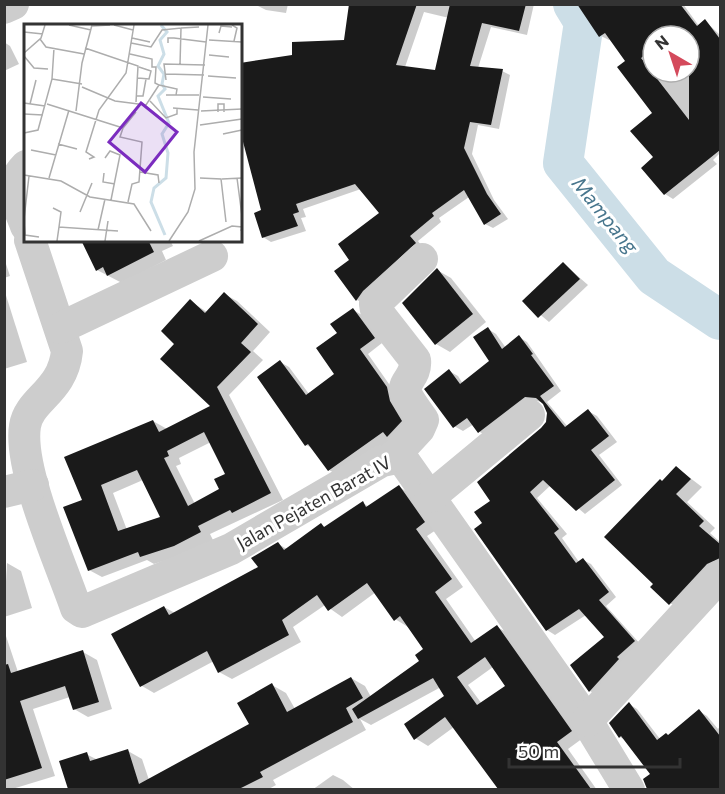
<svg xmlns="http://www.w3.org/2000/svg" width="725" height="794" viewBox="0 0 725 794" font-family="Commissioner,sans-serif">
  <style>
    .shadow { fill: #0003; fill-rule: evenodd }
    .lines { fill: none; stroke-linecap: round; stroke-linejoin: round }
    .river { stroke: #ccdee7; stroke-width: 40 }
    .building { fill: #1a1a1a; fill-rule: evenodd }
    .minor { stroke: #cdcdcd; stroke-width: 32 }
    .labels { text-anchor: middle; stroke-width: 6; stroke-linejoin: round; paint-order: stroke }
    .street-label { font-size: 18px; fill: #333; stroke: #fff }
    .water-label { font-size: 20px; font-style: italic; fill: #48768d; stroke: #fff }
    .inset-river { fill: none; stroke: #ccdee7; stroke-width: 3 }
    .inset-road { fill: none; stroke: #adadad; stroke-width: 1.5 }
    .view { fill: #7b2cbf; fill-opacity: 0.15; stroke: #7b2cbf; stroke-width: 3 }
    .inset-edge { fill: none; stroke: #333; stroke-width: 3 }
  </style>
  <rect width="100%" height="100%" fill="#fff"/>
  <g class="shadow">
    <polygon points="288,4 286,13 266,10 258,6"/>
    <path d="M350,4h184l-7,31 -36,-8 -13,41 24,3 8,4 -11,54 -21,-4 -6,29 22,46 14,19 -15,9 -8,-4 -16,-27 -30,21 2,4 -23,19 5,7 -58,56 -8,-4 -20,-29 14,-10 30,-47 -20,-25 -58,20 3,8 -5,1 5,13 -35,11 -8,-5v-26l-18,-69 -5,-1v-76l54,-8 51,-15zM424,12l25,6 -13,54 -31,-5z"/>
    <path d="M579,4h104l16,22 6,-5 15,14v118l-7,7 4,4 -44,35 -8,-5 -22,-26 12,-11 -1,-44 -27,-52 -16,-22 -2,1 -8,-4zM653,36h36v36h-36z"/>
    <polygon points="4,42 10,46 19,64 4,71"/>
    <polygon points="82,240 170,240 173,246 162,251 166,260 122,283 97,270"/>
    <polygon points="4,258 10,276 4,278"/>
    <polygon points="564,264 588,285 549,322 524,301"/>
    <polygon points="437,270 451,278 486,322 450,352 436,344"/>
    <polygon points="4,289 27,362 4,369"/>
    <path d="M224,294l13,7 33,31 -17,19 10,9 -34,35 54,105 -73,34 3,6 -25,13 -34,11 -7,-4 -45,17 -13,-7 -5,-70 69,-79 14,8 45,-23 -36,-62 14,-43 17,11zM211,442l16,32 -6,15 -26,15 -19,-38 5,-2 -2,-6zM143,480l19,38 -35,12 -14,-37z"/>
    <polygon points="353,310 362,315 382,343 368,354 396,394 410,427 338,475 329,470 314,449 306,445 280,362 289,367 309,394 336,375 339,333"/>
    <polygon points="488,329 496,334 506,348 519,337 527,342 561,391 547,402 568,427 588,411 597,416 617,442 599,455 622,485 585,514 551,485 537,498 567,534 562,538 579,562 583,560 591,564 616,597 606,606 643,647 598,696 590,691 572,666 606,637 586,615 555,635 547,630 484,524 493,501 547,422 548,412 543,402 535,401 488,437 480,432 474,424 463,431 454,426 449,371 458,376 463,384 491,362"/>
    <polygon points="677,468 702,487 687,502 715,528 710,533 720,542 720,570 682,610 670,603 655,583 663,482"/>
    <path d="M399,487l12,7 25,36 -9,6 36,51 -17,12 30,43 21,-15 13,7 73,104 -15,11 29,41h-97l-46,-63 -26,19 -13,-8 31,-41 -5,-10 -70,38 -11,-6 6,11 -93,50 3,5 -9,5h-198l-8,-28 25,-8 12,6 30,-9 14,8 7,21 102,-55 21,-40 14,8 9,16 56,-31 14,8 6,11 50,-35 4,-13 -17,-22 -13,-8 -19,-27 -34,25 -17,-12 -32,22 8,15 -69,37 -13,-7 -5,-11 -60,32 -12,-7 -29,-51 51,-28 11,6 85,-46 18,-23 9,5 34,-24 5,3 37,-25 6,4zM493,667l14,19 -25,18 -14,-19z"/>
    <polygon points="7,563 21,571 32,608 4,617"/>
    <polygon points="4,630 18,672 83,652 97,660 112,709 88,717 74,709 70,697 33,709 55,776 9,790 4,790"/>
    <polygon points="629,704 637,709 660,739 669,736 699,711 707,716 718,729 720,726 720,790 652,790 645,779 652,774 627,741 620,737"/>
    <polygon points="333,775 343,780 355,790 312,790"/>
  </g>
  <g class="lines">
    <polyline class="river" points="573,4 584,22 563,163 654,276 720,320"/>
  </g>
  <g class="building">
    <polygon points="349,4 417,4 396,65 435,70 450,4 526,4 519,31 482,23 470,66 503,69 491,125 470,122 464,148 487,194 501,214 484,225 464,190 432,213 434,216 410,236 416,243 363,291 356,301 334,271 349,260 338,244 379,213 355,184 296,204 299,212 293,214 298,226 262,238 254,213 261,210 242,138 240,138 240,63 292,55 292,42 344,40"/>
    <path d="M577,4h103l17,22 8,-7 15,20v111l-56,45 -23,-27 12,-11 -23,-26 22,-18 -35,-46 8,-6 -20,-28 -6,4zM653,36h36v84l-48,-62 12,-9z"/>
    <polygon points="81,240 148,240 154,252 107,276 103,267 96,271"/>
    <polygon points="563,262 580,279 538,318 522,301"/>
    <polygon points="437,268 473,314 435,345 402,303"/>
    <path d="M224,292l34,32 -17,19 10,9 -34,35 54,106 -39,20 -2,-3 -32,16 3,6 -27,14 -34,11 -2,-5 -50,19 -25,-64 19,-7 -18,-43 89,-37 6,12 51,-26 -50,-47 14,-15 -13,-13 29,-32 15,14zM204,432l21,42 -11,5 5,10 -31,17 -24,-48 5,-2 -2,-5zM137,470l23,47 -42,14 -17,-46z"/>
    <polygon points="353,308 375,338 360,349 387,387 390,401 402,421 387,437 383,432 328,471 308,444 305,446 257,377 280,360 306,395 334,374 316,348 337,333 330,324"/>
    <polygon points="488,327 502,349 519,335 533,354 531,355 554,386 540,396 565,427 588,409 609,436 591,450 615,480 576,511 543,480 530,492 559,529 554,533 576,563 583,558 609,592 599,600 635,641 617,657 619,659 589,692 570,665 604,637 579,609 546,631 474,529 482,523 474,512 490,501 477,482 541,428 546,422 547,413 543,404 536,398 525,397 478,433 467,418 453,428 424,389 449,369 460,384 489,361 473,337"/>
    <polygon points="676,466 691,479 676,494 704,521 699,526 720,544 720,558 707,564 669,605 650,587 653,584 604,537 660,479 662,481"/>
    <path d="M399,485l26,37 -9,7 36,50 -17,13 36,51 26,-18 75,106 -15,11 34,47h-93l-53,-72 -31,23 -10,-16 40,-28 -11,-18 -75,41 -6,-10 67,-48 -4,-6 8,-6 -23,-33 -6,5 -27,-38 -39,28 -11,-16 -35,25 7,15 -71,38 -11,-22 -67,36 -29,-53 53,-28 5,9 89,-48 -7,-9 27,-16 6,8 37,-27 3,4 39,-26 3,6zM485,657l20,29 -28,19 -20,-28z"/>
    <polygon points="83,650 99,702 73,710 65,686 20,701 42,768 4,780 4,665 8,664 11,673"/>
    <polygon points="351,677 363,698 346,708 353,722 260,772 263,777 239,789 68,789 59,761 87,752 90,761 128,749 139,784 249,724 237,703 272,683 287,712"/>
    <polygon points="629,702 657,740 666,733 668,735 699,709 720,736 720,789 647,789 643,779 650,774 621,736 619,738 609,723"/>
  </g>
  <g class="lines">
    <g class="minor">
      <polyline points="4,8 13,4"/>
      <path d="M26,166c-21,21 -9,35 0,60"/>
      <path d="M30,240l37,111c-4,41 -38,48 -42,75 -7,43 36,138 51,182l6,4 149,-63 151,-88 19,-4 186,264 42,69"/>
      <polyline points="60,328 212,256"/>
      <path d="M394,456l25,-27 4,-9c-6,-9 -15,-20 -18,-29 -2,-9 12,-15 10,-31l-39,-50 -1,-6 47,-45"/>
      <polyline points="4,492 33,485"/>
      <polyline points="430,497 529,415"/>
      <polyline points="587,721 720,576"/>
    </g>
  </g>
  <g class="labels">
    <g class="street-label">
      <text transform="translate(314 503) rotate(-29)" y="6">Jalan Pejaten Barat IV</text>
    </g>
    <g class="water-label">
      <text transform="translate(605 215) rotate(51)" y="7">Mampang</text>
    </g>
  </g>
  <g transform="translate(24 24)">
    <rect width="218" height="218" fill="#fff"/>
    <path class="inset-river" d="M137,1l6,7 -7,8 4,14 -6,12 6,8 -2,10 3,5 -7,7 11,27 -7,11 6,19 -2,25 -12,10 -3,14 14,33"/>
    <path class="inset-road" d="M45,1l22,5M90,1l19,5M208,1l5,3 -3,13M68,2l18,-1M157,4l18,-1M0,8l19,2M195,9l2,-7 11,1M108,14l18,4M16,15l6,8 38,7M185,16l33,2M107,19l20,4 11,-17 19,-2 -1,37M144,19v-5h6l32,4M61,24l53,18 -2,36M0,29l17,-15 4,-13M185,31l20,2M0,32l10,12 14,1M141,50l39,1M184,52l28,2M114,54l11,1 2,-8 -12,-4M28,55l30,5M142,56l-2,-16 41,1M135,61l18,4 -1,6M58,63l33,14 31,4 13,-20 -4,-2 1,-16h-4v-8l-22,-5M142,71h33M113,72h6l3,-17M179,73l28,2M126,77l16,17 11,-4v-6M0,79l21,3M6,80l6,-24M23,80l76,24M149,84l25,2M52,87l6,-48 10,-38M177,87l41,-2M194,88v-8h6v8M0,90l19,1M176,101l42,-6M99,104l-3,9 22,5 -3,40 -7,2 -4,18M99,104l13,-16M0,109l14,-3 14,-51 2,-31M199,110l19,-4M34,120l19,5M7,126l25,5M81,134l5,-7 10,4 -9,45M65,135l5,-2 -8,-5 13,-42 27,-37 8,-48M116,148l18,3 1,8M80,149l-1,9 12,2M0,151l37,6 29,16 44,7 17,27M25,154l20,-68M176,154l21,1 5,43M213,154l5,38M198,155l20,-1M29,184l8,4 -2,15M56,188l12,-29M0,195l5,-43M0,198l1,13 14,2M74,206l7,-31M33,217l2,-14 59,4M81,217l3,-20M145,217l19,-29 7,-23 -1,-37 14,-127M175,217l33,-15 10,1 -1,4"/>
    <path class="view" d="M117,79l36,29 -32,40 -36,-30z"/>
    <rect width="218" height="218" class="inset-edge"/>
  </g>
  <rect width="725" height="794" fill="none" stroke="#333333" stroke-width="12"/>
  <g transform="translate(671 54) rotate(321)"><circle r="28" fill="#ffffff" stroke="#adadad" stroke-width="1.5"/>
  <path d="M0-4.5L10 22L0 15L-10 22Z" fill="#d44a5c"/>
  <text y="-9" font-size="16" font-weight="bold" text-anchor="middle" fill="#333333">N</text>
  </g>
  <path d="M509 758v9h171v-9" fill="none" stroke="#333333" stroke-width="3"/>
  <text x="518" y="758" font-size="18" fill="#333333" stroke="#ffffff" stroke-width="4.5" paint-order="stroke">50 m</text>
</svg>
